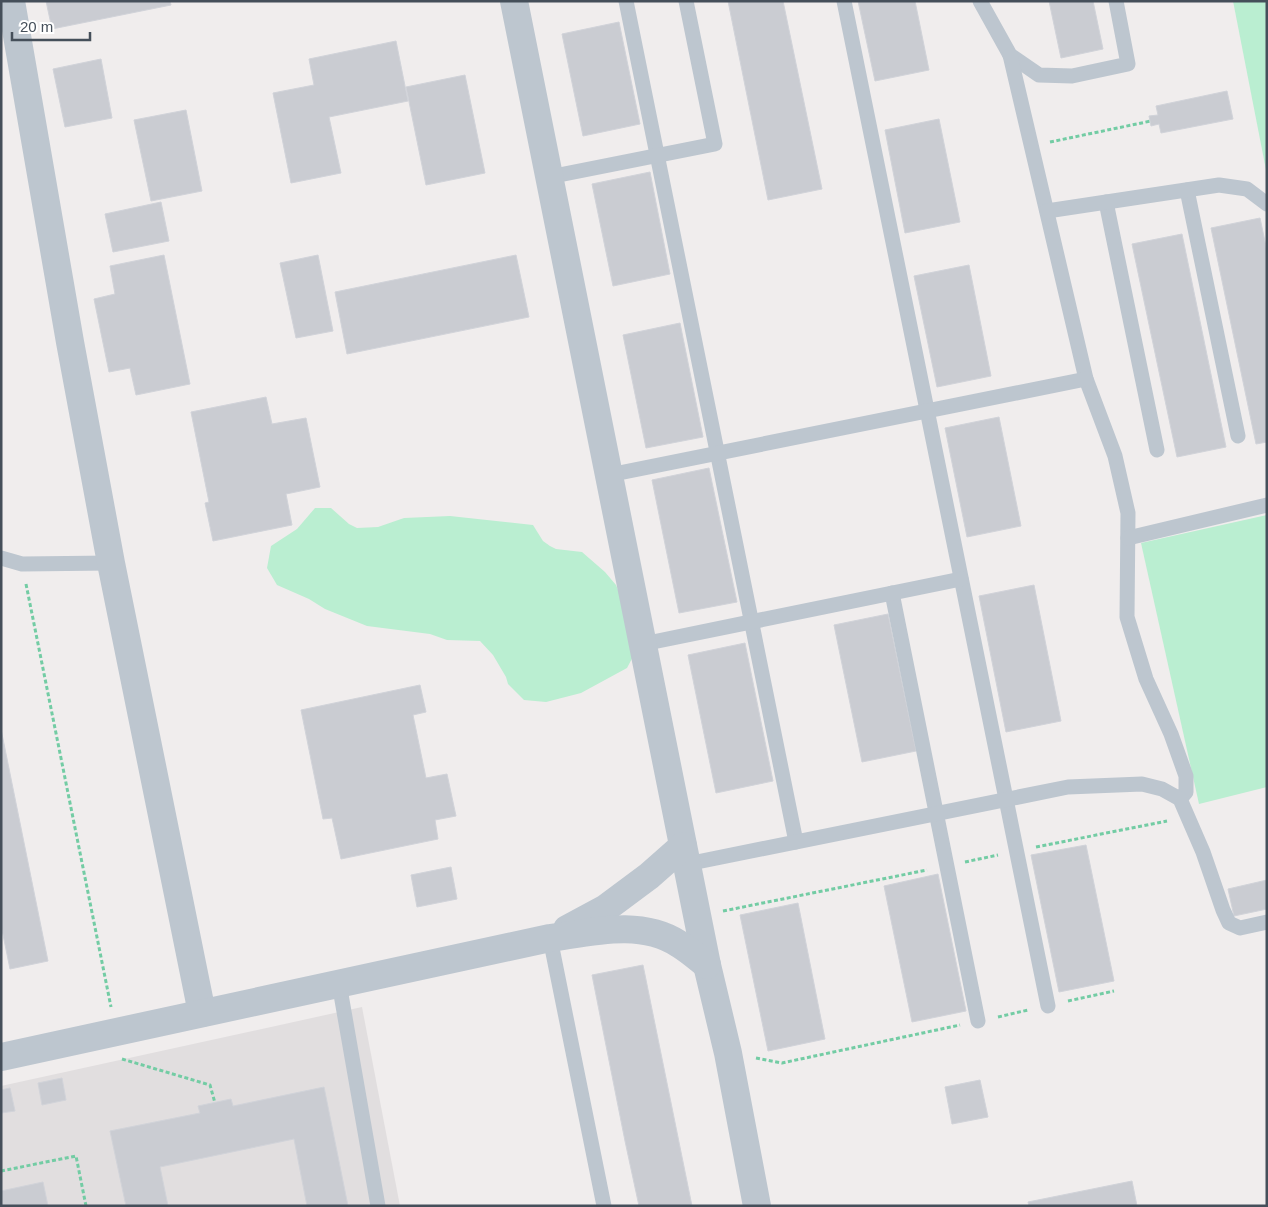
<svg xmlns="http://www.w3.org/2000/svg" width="1268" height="1207" viewBox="0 0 1268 1207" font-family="Arial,sans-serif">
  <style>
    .education { fill: #e1dedf }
    .green { fill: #baeed1 }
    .building { fill: #caccd2; stroke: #d1d3d9 }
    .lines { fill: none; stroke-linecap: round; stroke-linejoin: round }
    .path { stroke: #73cca4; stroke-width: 3; stroke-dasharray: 4 2.5; stroke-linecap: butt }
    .lane { stroke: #bdc6cf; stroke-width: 15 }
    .street { stroke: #bdc6cf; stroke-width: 28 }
  </style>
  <rect width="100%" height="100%" fill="#f0eded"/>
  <polygon class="education" points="362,1007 400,1206 1,1206 1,1086"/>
  <g class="green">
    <polygon points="1233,1 1267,1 1267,175"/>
    <polygon points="315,508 331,508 349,524 357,528 378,527 404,518 450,516 533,525 543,541 550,546 556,549 582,552 605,572 616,585 628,613 636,651 627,668 581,693 546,702 524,700 508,684 506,677 493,655 480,641 447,640 430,634 367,626 325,609 309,599 277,585 267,568 271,546 297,529"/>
    <polygon points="1267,515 1267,787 1199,804 1141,543"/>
  </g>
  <g class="building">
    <polygon points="46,1 170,1 171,5 52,29"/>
    <polygon points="728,1 783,1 822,189 768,200"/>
    <polygon points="858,1 915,1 929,70 875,81"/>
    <polygon points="1049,1 1093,1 1103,49 1061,58"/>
    <polygon points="619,22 640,124 583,136 562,34"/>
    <polygon points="396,41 408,101 329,117 341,173 291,183 273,93 314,85 309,59"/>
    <polygon points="101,59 112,118 65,127 53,69"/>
    <polygon points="465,75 485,173 426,185 406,87"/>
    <polygon points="1227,91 1233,119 1161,133 1159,124 1151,126 1149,116 1158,115 1156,106"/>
    <polygon points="186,110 202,191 151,201 134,120"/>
    <polygon points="939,119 960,222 905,233 885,130"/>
    <polygon points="650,172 670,274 613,286 592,184"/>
    <polygon points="161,202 169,241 113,252 105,214"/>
    <polygon points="1260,218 1267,251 1267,442 1256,444 1211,228"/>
    <polygon points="1182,234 1226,447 1177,457 1132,244"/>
    <polygon points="164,255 190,384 136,395 130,368 109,372 94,299 115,294 110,266"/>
    <polygon points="318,255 333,331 296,338 280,263"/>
    <polygon points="516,255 529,317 347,354 335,292"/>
    <polygon points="969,265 991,376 937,387 914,276"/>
    <polygon points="680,323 703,437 646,448 623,335"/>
    <polygon points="266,397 272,424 306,418 320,487 286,494 292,525 213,541 205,503 209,502 191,412"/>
    <polygon points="999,417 1021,526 967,537 945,428"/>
    <polygon points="709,468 737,602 679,613 652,480"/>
    <polygon points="1034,585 1061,721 1006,732 979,596"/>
    <polygon points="888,614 916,751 862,762 834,625"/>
    <polygon points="745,643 773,781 716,793 688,655"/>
    <polygon points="420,685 426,712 413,715 426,778 447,774 456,816 435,820 438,839 341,859 332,818 323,819 301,710"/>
    <polygon points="1,729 48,961 10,969 1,925"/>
    <polygon points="1086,845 1114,981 1059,992 1031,855"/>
    <polygon points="451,867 457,899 417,907 411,875"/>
    <polygon points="938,874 966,1011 912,1022 884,886"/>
    <polygon points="1267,880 1267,909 1234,916 1228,889"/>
    <polygon points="798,903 825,1039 768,1051 740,915"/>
    <polygon points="643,965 692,1206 639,1206 625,1141 592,975"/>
    <polygon points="62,1078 66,1100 42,1105 38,1083"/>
    <polygon points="980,1080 988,1117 952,1124 945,1087"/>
    <polygon points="324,1087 348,1206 307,1206 294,1139 160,1167 168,1206 126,1206 110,1131 200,1113 198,1106 231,1099 233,1106"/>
    <polygon points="10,1088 15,1111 1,1113 1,1090"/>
    <polygon points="1132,1181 1137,1206 1029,1206 1028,1202"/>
    <polygon points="43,1182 48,1206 1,1206 1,1191"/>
  </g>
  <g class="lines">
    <g class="path">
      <polyline points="1050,142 1151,121"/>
      <polyline points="26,584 111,1007"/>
      <polyline points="1036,847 1167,821"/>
      <polyline points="965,862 998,855"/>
      <polyline points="723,911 927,870"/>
      <polyline points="1068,1001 1114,991"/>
      <polyline points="998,1017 1028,1010"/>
      <polyline points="756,1058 782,1063 960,1025"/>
      <polyline points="122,1059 210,1085 215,1103"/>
      <polyline points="1,1171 76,1156 86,1206"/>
    </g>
    <g class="lane">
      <polyline points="626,1 796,842"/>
      <polyline points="844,1 1048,1006"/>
      <polyline points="980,1 1010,55 1039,75 1072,76 1128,64 1116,1"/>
      <polyline points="1010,55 1086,379 1115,456 1128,513 1127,617 1146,679 1171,734 1186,776 1186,792 1180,799"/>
      <polyline points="549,177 715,144 686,1"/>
      <polyline points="1187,190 1238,436"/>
      <polyline points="1106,202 1157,450"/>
      <polyline points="1047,211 1219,185 1247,189 1267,204"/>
      <polyline points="609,475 1086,379"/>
      <polyline points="1128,538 1267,505"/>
      <polyline points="1,558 22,564 111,563"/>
      <polyline points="892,593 978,1021"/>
      <polyline points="643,644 961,579"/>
      <polyline points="687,864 1068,787 1142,784 1162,789 1180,799 1203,852 1223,910 1229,923 1240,928 1267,922"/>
      <polyline points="550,938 604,1206"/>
      <polyline points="339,983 378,1206"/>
    </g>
    <g class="street">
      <polyline points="11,1 70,342 111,563 202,1013"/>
      <polyline points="514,1 707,965 728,1053 757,1206"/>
      <polyline points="567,929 606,908 649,876 683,846"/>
      <path d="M1,1057l549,-119c42,-6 91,-19 129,6 10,6 19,14 28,21"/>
    </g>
  </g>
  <rect width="1268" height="1207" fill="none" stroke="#454f5a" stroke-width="5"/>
  <path d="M12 32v8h78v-8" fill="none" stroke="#454f5a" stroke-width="2.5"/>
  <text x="20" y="32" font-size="15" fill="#454f5a" stroke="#ffffff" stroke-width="4" paint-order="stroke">20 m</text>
</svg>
